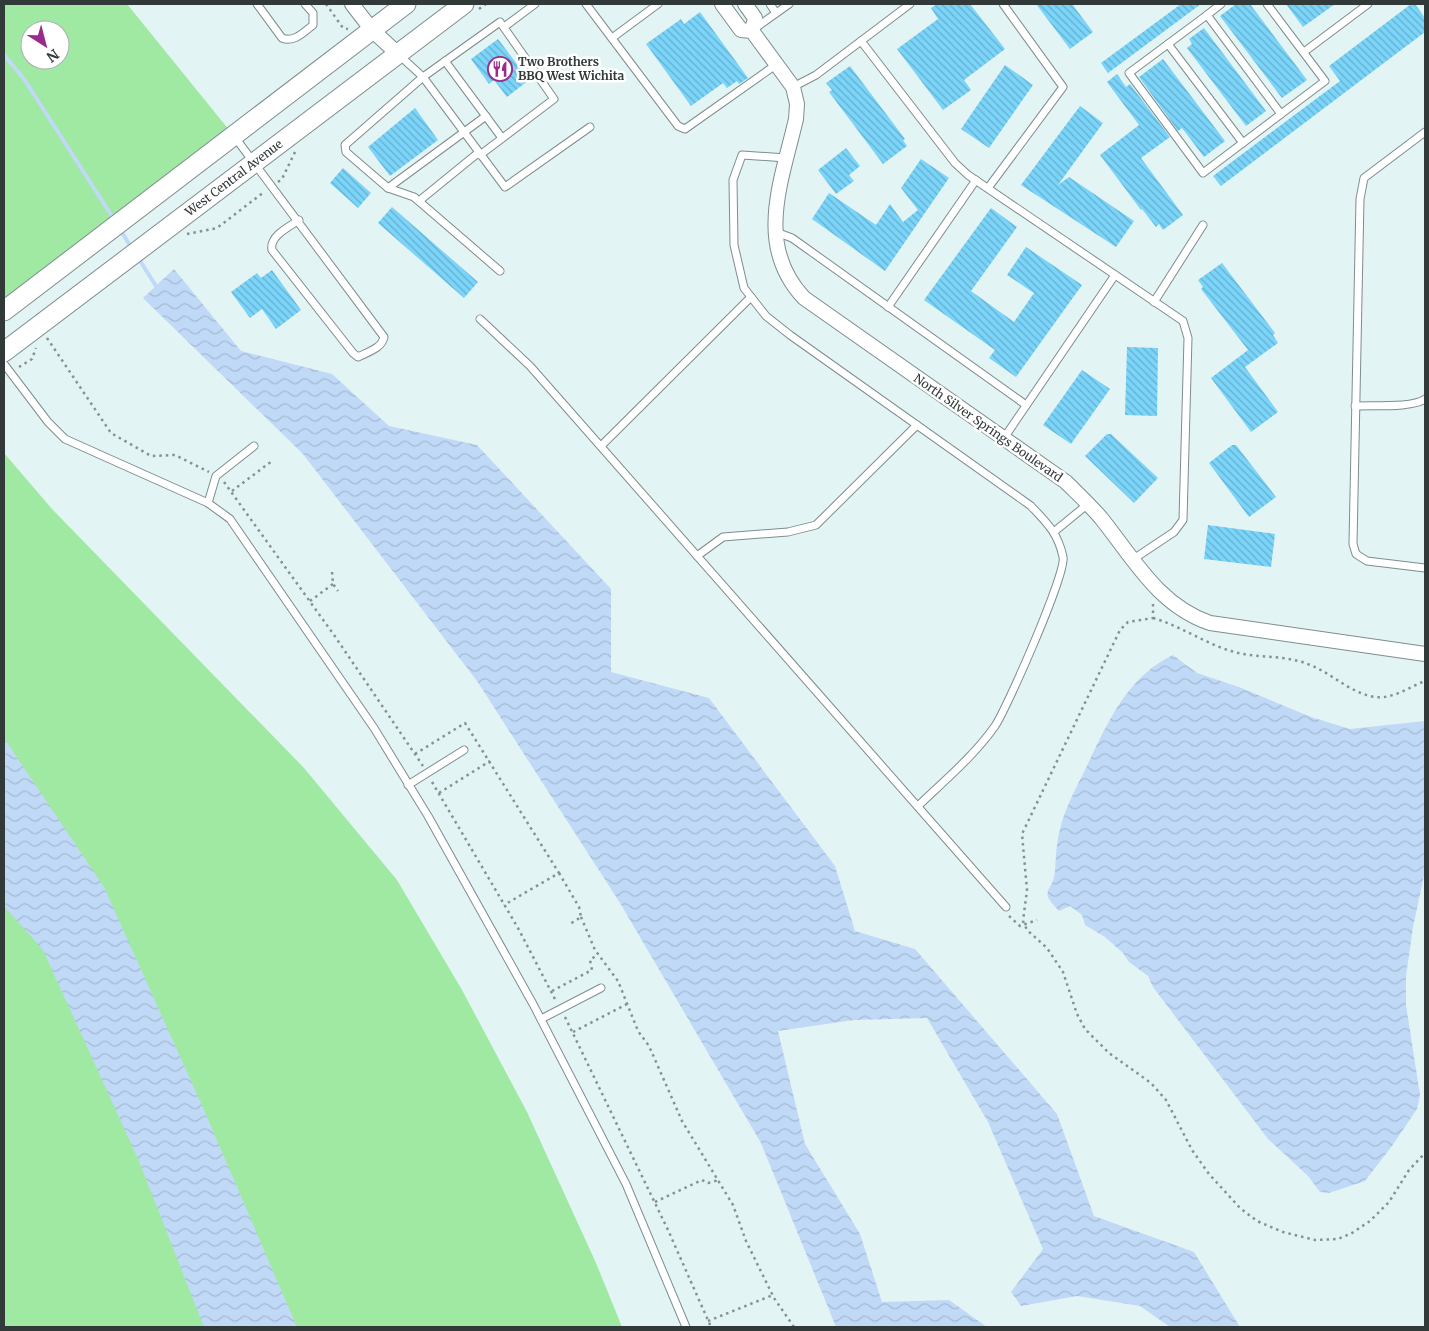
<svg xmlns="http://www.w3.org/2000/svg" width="1429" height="1331" viewBox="0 0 1429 1331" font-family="Merriweather,serif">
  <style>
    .grass { fill: #9fe9a3; fill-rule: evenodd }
    .water { fill: url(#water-waves) }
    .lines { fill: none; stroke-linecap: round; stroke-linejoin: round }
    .stream { stroke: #c0d9f7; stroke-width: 4 }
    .building { fill: url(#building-back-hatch) }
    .service-casing { stroke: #7e8d8e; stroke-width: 9 }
    .minor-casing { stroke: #7e8d8e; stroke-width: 16 }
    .secondary-casing { stroke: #7e8d8e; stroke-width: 21 }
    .path { stroke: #869192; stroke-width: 2.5; stroke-dasharray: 2.5 4; stroke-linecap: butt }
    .service { stroke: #fff; stroke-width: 7 }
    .minor { stroke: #fff; stroke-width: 14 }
    .secondary { stroke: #fff; stroke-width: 19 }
    .labels { text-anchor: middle; stroke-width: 5; stroke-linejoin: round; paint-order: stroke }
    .poi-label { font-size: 12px; font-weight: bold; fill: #323939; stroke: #fff; text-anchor: start }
    .street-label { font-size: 12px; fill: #323939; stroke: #fff }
  </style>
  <defs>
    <pattern id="water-waves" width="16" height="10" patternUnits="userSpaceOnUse" patternTransform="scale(1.25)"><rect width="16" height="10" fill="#c0d9f7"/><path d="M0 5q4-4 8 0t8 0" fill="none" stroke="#a5bbd4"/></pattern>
    <pattern id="building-back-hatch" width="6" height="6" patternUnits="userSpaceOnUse" patternTransform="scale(1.25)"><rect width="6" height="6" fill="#7bd5fa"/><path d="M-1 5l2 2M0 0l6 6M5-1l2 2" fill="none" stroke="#65aecb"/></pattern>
  </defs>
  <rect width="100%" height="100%" fill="#e3f4f5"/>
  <g class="grass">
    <path d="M4,4h123l107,132 -230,175zM30,30h30v30h-30z"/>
    <polygon points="4,453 52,509 304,768 397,880 462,990 527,1112 596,1263 622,1327 4,1327"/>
  </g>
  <g class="water">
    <polygon points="174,269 241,351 332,374 389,426 477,445 611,589 611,672 709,698 835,866 855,931 915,949 1057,1114 1094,1216 1194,1252 1240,1327 1170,1327 1140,1306 1077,1296 1021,1306 1011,1292 1043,1249 988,1122 927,1018 854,1020 778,1031 805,1144 860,1234 882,1302 949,1300 987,1327 836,1327 761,1143 620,903 477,681 303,454 143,298"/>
    <path d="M1173,655l24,18 42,14 72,30 39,12 75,-8v150l-12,56 -7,49v29l14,90 -3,14 -25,37 -27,35 -36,12 -9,-1 -12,-16 -40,-37 -115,-152 -5,-11 -19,-14 -6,-9 -18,-16 -20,-12 -3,-10 -12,-9 -11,5c-22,-23 -6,-17 -4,-40 1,-12 1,-25 4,-37 4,-22 16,-44 26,-64 21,-44 41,-93 88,-115z"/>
    <polygon points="4,738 104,887 204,1110 297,1327 204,1327 138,1159 43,950 4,906"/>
  </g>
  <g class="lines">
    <g class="stream">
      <polyline points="4,55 24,79 115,221"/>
      <polyline points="120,229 132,249"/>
      <polyline points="137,256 156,286"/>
    </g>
  </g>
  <g class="building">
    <polygon points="937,4 970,4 1005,49 964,80 971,90 943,110 897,49 938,19 931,8"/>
    <polygon points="1036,4 1072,4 1093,32 1070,49"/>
    <polygon points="1181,4 1201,4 1108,73 1101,63"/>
    <polygon points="1236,4 1250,4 1307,80 1282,98 1220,16"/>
    <polygon points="1286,4 1335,4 1303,27"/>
    <polygon points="1411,4 1415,4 1425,18 1425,32 1221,186 1213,176 1340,81 1329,66"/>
    <polygon points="700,12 748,78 739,84 737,81 727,88 723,83 691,106 646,44 681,19 684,24"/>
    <polygon points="1204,28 1266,111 1246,126 1187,48 1192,44 1189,39"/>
    <polygon points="498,39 529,80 507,97 494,80 489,84 471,59"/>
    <polygon points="1163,59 1225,141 1204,157 1182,128 1178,131 1139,77"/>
    <polygon points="1005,65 1033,85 989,148 961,129"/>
    <polygon points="850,66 905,139 903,140 907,146 883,164 829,92 832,90 826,83"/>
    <polygon points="1117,74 1126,87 1130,84 1170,137 1141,158 1183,215 1163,230 1159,224 1156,227 1142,209 1141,210 1100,155 1139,125 1107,82"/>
    <polygon points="1080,106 1103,123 1058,185 1069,177 1134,221 1116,247 1021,185"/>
    <polygon points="415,108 438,140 390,176 368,147"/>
    <polygon points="846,148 860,166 849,175 854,181 836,194 818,170"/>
    <polygon points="921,159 949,178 885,271 812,219 829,193 876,225 890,204 903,222 918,210 901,188"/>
    <polygon points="343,168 371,193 358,208 330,183"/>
    <polygon points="392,207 478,282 464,298 378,223"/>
    <polygon points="991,208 1017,227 971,291 1014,322 1034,293 1007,275 1026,247 1082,285 1016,377 989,358 995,350 924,300"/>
    <polygon points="1222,263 1275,333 1273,335 1278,343 1245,367 1278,412 1251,432 1211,378 1248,350 1201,289 1203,287 1198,280"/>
    <polygon points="272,270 301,310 276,329 262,309 250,318 231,292 257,273 261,278"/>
    <polygon points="1127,347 1158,348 1157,416 1125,415"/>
    <polygon points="1082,370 1110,389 1071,444 1043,425"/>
    <polygon points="1107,434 1111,434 1158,478 1134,503 1085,456"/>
    <polygon points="1232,445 1236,445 1276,497 1249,517 1209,463"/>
    <polygon points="1208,525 1275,534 1271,567 1204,559"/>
  </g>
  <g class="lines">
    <defs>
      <g id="service">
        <path d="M257,4l25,34c12,5 22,-6 31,-13v-12l-8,-9"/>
        <polyline points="586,4 678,126 685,129 777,64"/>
        <polyline points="770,4 776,13"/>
        <polyline points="1221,4 1207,15 1281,114 1325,81 1267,4"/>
        <polyline points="1207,15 1129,73 1203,173 1281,114"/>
        <polyline points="504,27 535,4"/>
        <polyline points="754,29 789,4"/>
        <polyline points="612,38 658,4"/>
        <polyline points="861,41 955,163 968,175 1183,321 1188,338 1183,520 1174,532 1132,560"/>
        <polyline points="1168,44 1243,143"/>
        <polyline points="1304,52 1368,4"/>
        <polyline points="399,55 423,77 505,187 590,127"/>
        <polyline points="445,61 502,138"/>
        <polyline points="793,87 816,75 910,4"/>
        <polyline points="1425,132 1364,178 1360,199 1353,544 1356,554 1367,561 1425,568"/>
        <path d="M234,136l150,201c-2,11 -16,15 -26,20l-5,-4 -81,-103c-3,-14 17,-23 27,-30"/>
        <polyline points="480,155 554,99 500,22 423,77 345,145 346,152 388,188 486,116"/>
        <path d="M786,158l-44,-3 -9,25 1,65 10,43 22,28 24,19 241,171c16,17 27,27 32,51 4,15 -56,151 -68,169 -21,30 -51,55 -77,80"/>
        <polyline points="388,188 414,197 500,271"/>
        <polyline points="988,188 1063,87 1003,4"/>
        <polyline points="419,201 478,153"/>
        <polyline points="776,232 792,238 1026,405"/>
        <polyline points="1154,302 1203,225"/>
        <polyline points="888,307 976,180"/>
        <polyline points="480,319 530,366 1006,907"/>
        <polyline points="4,364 48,422 65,439 208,503 230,519 374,728 428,816 533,1004 626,1184 686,1327"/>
        <path d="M1355,406c17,-1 58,2 70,-7"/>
        <polyline points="1004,438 1115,275"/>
        <polyline points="601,446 751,297"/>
        <polyline points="208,503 216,476 254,446"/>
        <polyline points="1055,531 1088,504"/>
        <polyline points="697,556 723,537 788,532 816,525 917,425"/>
        <polyline points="408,785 464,750"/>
        <polyline points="541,1019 601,988"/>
      </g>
      <g id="minor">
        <polyline points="352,4 372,30 398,54"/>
        <path d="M722,4l19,26 11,1 41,56 4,17 -1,15c-14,61 -42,126 8,179l262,184c12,12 24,23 35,36 33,41 57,87 109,105l215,31"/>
        <polyline points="745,4 755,18 752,31"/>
      </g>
      <g id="secondary">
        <polyline points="4,311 406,4"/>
        <polyline points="4,352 464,4"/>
      </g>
    </defs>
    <use href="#service" class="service-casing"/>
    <use href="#minor" class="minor-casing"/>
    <use href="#secondary" class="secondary-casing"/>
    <g class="path">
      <polyline points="326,4 343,28 348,29"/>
      <polyline points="479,9 486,4"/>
      <polyline points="278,182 282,179 295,152"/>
      <polyline points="187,234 217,228 264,192"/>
      <polyline points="47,338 111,433 151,456 175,455 209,472"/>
      <polyline points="19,367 32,359 36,348"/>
      <polyline points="224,482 334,635 423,766"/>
      <polyline points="232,491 272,461"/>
      <polyline points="332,572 333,584 338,591"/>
      <polyline points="310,601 333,584"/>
      <polyline points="1153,604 1153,618 1128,622 1120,630 1022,834 1027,890 1023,921 1027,930 1047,948 1063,972 1077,1014 1085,1029 1109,1053 1151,1083 1166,1100 1192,1150 1209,1174 1240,1208 1257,1221 1283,1232 1315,1240 1338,1239 1352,1233 1370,1221 1389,1202 1409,1170 1425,1153"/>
      <path d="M1153,618c28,8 51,25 78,33 25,8 54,3 79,14 23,9 40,28 65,32 19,2 34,-10 50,-16"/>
      <polyline points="415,754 465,723 559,873 504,905"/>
      <polyline points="432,782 518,928 556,1001"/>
      <polyline points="439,793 490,761"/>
      <polyline points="559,873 579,907 581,917 570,924"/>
      <polyline points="1009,916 1020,926 1037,920"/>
      <polyline points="581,917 595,950 618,981 638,1031 649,1046 682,1121 733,1205 746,1241 774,1298 794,1327"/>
      <polyline points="552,991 592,970 590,960 598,954"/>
      <polyline points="565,1017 668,1230 711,1327"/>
      <polyline points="573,1032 627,1004"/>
      <polyline points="655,1202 702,1180 708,1183 719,1180"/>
      <polyline points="708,1321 773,1295"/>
    </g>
    <use href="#service" class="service"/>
    <use href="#minor" class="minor"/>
    <use href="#secondary" class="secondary"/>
  </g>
  <defs>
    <symbol id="restaurant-ring" viewBox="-11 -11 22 22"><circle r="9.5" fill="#fff" stroke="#9a2b8a" stroke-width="1.5"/><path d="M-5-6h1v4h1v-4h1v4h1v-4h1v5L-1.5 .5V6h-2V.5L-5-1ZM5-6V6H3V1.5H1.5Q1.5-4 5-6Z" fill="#9a2b8a"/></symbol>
  </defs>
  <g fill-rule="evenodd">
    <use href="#restaurant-ring" x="486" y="55" width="28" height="28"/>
  </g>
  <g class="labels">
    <g class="poi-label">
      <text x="518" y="66">Two Brothers<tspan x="518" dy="14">BBQ West Wichita</tspan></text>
    </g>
    <g class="street-label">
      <text transform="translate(234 178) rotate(-37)" y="4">West Central Avenue</text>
      <text transform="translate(988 428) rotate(35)" y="4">North Silver Springs Boulevard</text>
    </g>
  </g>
  <rect width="1429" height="1331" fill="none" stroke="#323939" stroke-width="10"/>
  <g transform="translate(45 45) rotate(144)"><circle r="24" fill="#ffffff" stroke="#adb0b0"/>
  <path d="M0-4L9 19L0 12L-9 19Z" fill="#9a2b8a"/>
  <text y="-8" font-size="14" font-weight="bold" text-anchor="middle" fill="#323939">N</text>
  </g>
</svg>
